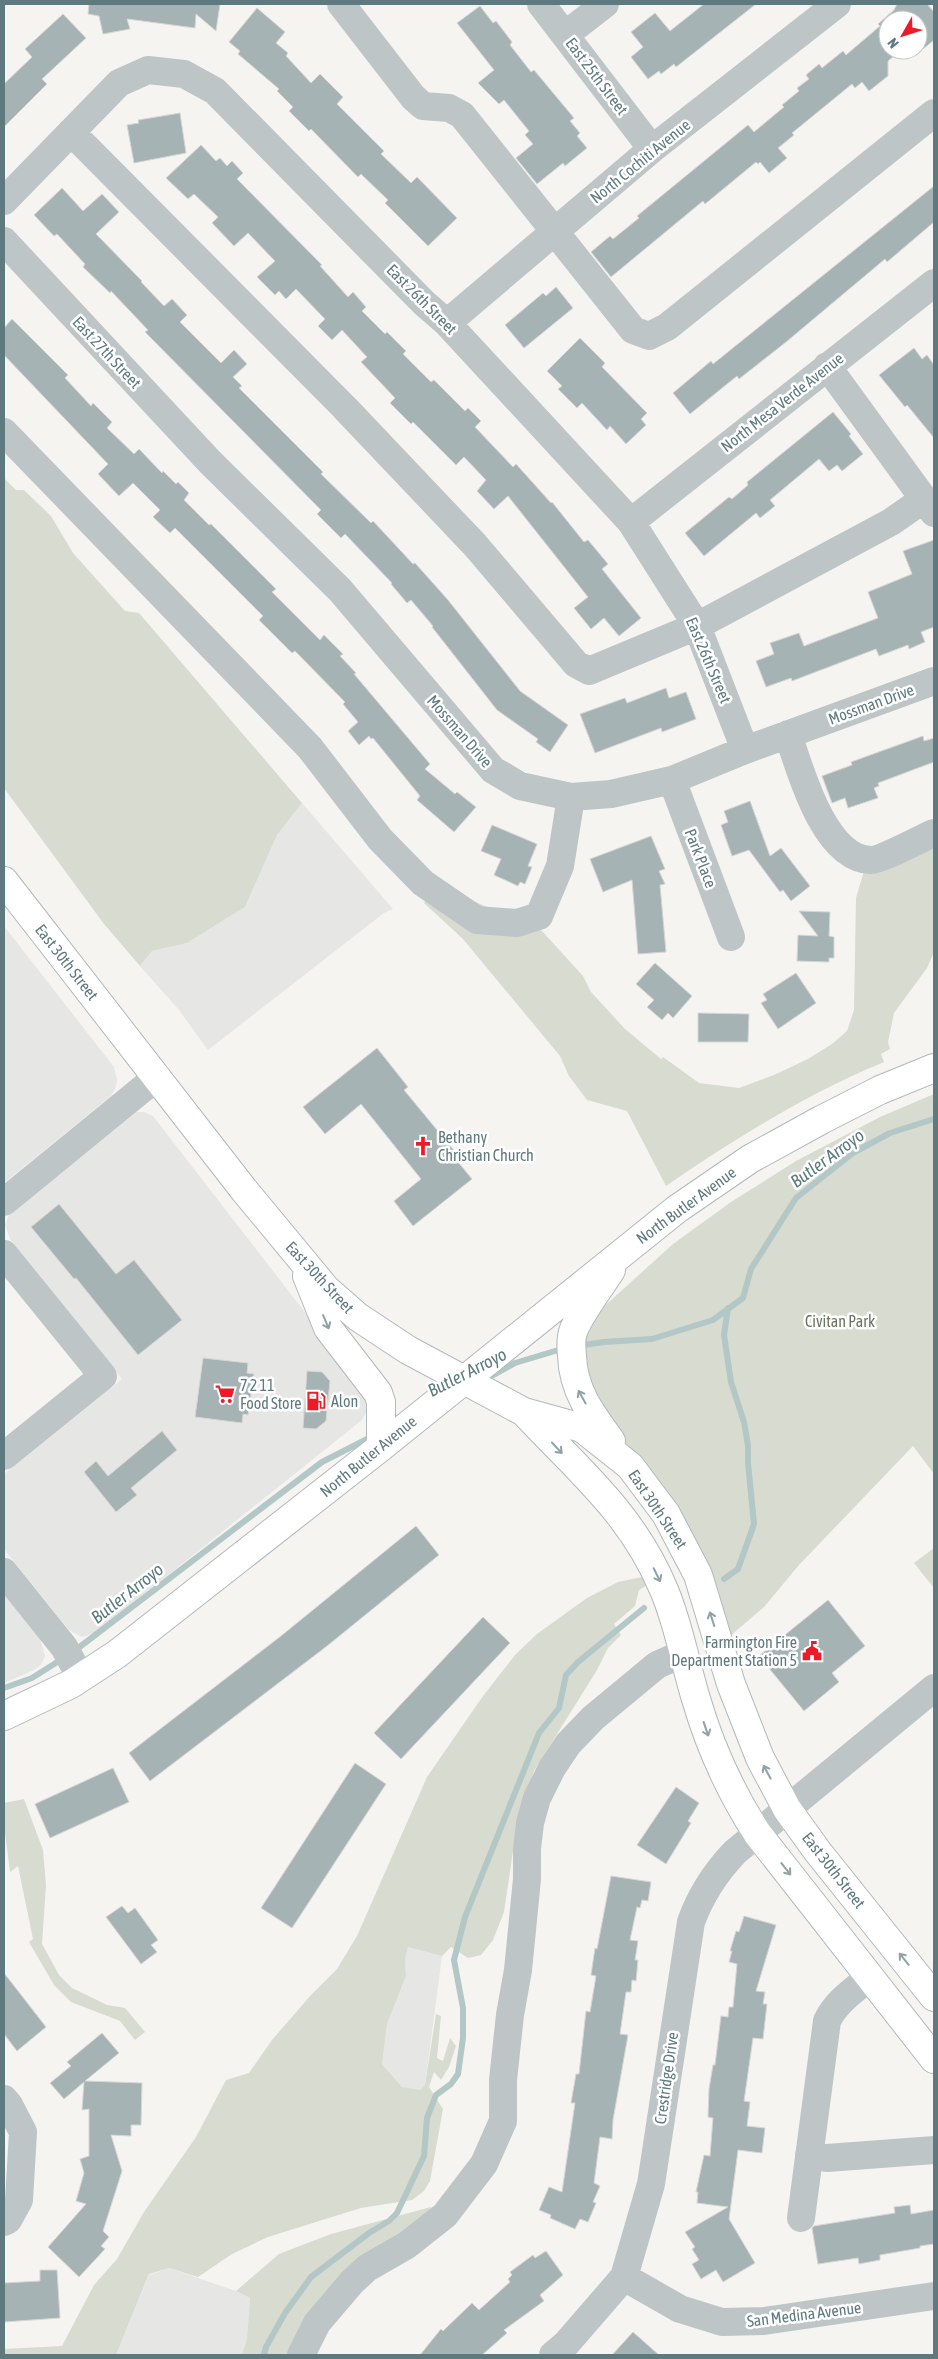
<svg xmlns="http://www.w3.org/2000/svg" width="938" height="2359" viewBox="0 0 938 2359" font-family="'Asap Condensed',sans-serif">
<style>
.built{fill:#e6e6e5}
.green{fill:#d7dbd0}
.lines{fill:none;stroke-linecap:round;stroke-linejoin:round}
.stream{stroke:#b3c7c6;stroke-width:6}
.building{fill:#a5b3b4;stroke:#d7d6d4}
.major-casing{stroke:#b1b9bb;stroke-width:30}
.minor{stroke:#bec5c7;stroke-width:28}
.major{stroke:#fff;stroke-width:28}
.oneway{stroke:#8fa2a5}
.labels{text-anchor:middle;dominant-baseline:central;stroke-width:5;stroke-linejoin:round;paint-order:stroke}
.street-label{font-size:16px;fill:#5f7a7e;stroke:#fff}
.poi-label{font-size:16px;fill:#5f7a7e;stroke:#fff;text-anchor:start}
.park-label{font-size:16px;fill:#69765e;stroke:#fff}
.water-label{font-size:18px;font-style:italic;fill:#5a7b7a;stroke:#fff}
</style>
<rect width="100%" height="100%" fill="#f6f4f1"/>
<path class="built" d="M302,803L393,909L384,913L208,1050L179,1010L140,966L152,951L187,943L245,907L277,835Z
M4,926L114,1067L117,1080L116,1087L111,1096L4,1183Z
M137,1112H144L153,1116L365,1390L369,1407L362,1420L97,1632L82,1637L69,1630L4,1549V1474L122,1379L10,1239L5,1225L9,1215Z
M4,1593L40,1638L45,1656L41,1665L34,1670L4,1683Z
M408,1947L442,1956L425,2085L420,2091L402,2087L382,2064L387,2024L406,1976L405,1960Z
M169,2268L236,2291L250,2298L247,2338L242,2355H116L149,2275Z"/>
<path class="green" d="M4,478L16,490H24L51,516L73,553L125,611L139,613L302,803L277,835L245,907L187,943L152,951L140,966L104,924L4,788Z
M934,847V952L927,968L894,1013L888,1042L890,1049L881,1054L884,1062C806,1094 735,1139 666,1186L627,1111L587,1100L569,1076L560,1056L463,939L424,903L434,884L542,931L583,976L591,992L625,1029L661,1059L663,1057L699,1083L739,1088L774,1075L808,1059L832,1044L847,1031L854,1010L856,898L864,871C888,869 914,860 934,847Z
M934,1094V1474L913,1446L799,1565L764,1607L730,1636L663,1492L589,1394L583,1338L599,1311L673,1244L731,1202L796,1161L880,1117Z
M934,1548V1588L914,1563Z
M642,1577L646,1586L639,1590L635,1606L614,1624L621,1635L608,1648L597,1670L534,1771L518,1817L504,1912L493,1940L481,1955L468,1958L451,1947L442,1956L408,1947L405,1960L406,1976L387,2024L382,2064L402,2087L420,2090L425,2085L436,2014L441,2016L437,2058L443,2061L450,2038L456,2046L449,2067L441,2080L434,2072L429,2087L443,2109L430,2181L424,2191L412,2200L361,2208L268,2237L232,2254L198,2277L169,2268L149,2274L116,2355H4V2349L62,2346L94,2285L117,2259L144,2212L196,2137L226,2080L249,2073L272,2040L311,1995L337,1969L357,1936L427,1777L483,1696L515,1655L537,1634L587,1598L618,1582Z
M24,1799L43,1850L46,1885L42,1944L59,1975L72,1988L107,2005L125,2008L145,2032L135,2040L120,2021L71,2002L54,1985L29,1942L33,1939L18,1866L10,1872L4,1824V1803Z
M431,2207L426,2218L291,2355H242L247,2338L250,2298L236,2291L279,2254L331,2234Z"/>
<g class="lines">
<path class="stream" d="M577,1346L604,1342L652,1339L713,1320L743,1298L751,1269L796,1198L853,1153L890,1133L934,1119
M484,1380L515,1363L565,1348
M724,1579L738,1569L754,1524L748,1463V1446L744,1422L731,1382L724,1335L728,1308
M73,1652L322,1462L375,1435
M4,1688L32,1678L62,1659
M264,2355L266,2347L285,2313L311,2277L369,2233L389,2221L397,2213L424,2156L427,2118L436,2095L451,2084L458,2074L463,2038V2008L454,1960L465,1917L539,1733L559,1708L566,1675L578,1662L644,1608"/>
</g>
<path class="building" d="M89,4H220L216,31L196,14L195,28L127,19L130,29L103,34L99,16L88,14Z
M704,4H756L676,67L674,64L661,74L659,71L648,79L631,57L643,47L631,32L655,13L670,31Z
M897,4H927L934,12V40L923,49L918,43V20H888V50H901L888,61V76L869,91L862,82L855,88L852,84L792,133L794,135L778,148L787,158L769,173L760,162L758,164L756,162L705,204L703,201L611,277L591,252L610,236L613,239L639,218L637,216L748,125L754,132L784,107L782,105L799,91L797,88L809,79L806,75L819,64L822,68L843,51L846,55L880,26L878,24L894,10Z
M480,6L493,23L496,21L512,42L510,45L531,72L534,70L574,118L570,121L580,133L577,136L587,148L565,166L563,163L537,184L516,158L533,144L525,135L529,131L504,100L499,104L478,83L494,70L457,23Z
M257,8L285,32L276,43L288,53L286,56L311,83L320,74L343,97L337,104L384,151L381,154L411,183L417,177L457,218L428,246L385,203L388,200L361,174L358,177L311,129L309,131L289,111L293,107L277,91L279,89L238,54L240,51L229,42Z
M63,14L86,38L42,79L47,84L4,127V84L32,57L25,49Z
M180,113L186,153L134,163L127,125L139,123L138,120Z
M201,145L216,161L220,158L227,166L232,161L243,173L237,179L322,265L320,266L348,297L353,292L366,307L362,311L385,334L387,332L406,351L403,354L431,382L434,380L465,411L468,408L481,421L475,427L513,467L516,464L551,503L552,502L584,542L588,540L608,564L602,569L641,618L619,636L604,618L591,629L574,608L588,597L508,496L494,509L477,491L486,480L464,457L456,465L413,422L411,424L390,403L395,398L361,362L367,357L342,330L332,340L318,326L325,319L296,289L286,299L279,291L275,295L257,277L275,261L248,233L234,246L212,223L218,217L194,194L188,199L166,178Z
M934,186V222L887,262L885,259L786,342L739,379L737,376L690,414L673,393L711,361L713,364Z
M62,188L83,211L102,194L119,212L96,234L142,281L141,282L164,306L172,299L187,315L180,322L221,363L234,350L247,364L233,377L242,386L239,388L323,472L321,474L371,523L373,521L413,564L415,563L448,600L520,691L568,725L550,752L536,742L538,739L497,710L432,627L433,626L411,600L407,603L391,584L392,583L345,534L341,538L317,514L321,510L145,332L148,330L111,291L110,293L83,267L85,264L57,234L54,236L34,215Z
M556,287L573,308L524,348L505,325L543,293L546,296Z
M12,319L68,375L65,378L91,406L93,403L112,422L107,428L134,454L139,449L162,473L163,471L176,484L178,482L189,493L184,500L209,525L211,524L276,589L272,592L320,640L324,635L343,654L340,656L356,673L354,674L430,764L425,769L455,794L457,792L476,807L454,832L417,800L420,796L373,738L371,739L369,736L359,745L348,731L358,722L343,704L345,702L295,651L292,653L259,620L263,616L175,528L170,533L153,517L160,510L133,483L119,496L98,474L108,464L4,355V328Z
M580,338L605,363L602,367L647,413L641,419L646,425L626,444L610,426L607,430L582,403L577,408L558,389L562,386L547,371Z
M914,348L922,359L927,355L934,365V438L907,405L905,407L879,375Z
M833,412L851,434L849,436L863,454L842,471L837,465L829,471L819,459L770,500L775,506L760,518L756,513L704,556L685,533L729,497L732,499L748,485L747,482Z
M934,540V627L921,632L925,642L909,649L908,645L879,656L876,649L792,681L791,678L766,687L756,661L774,654L770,643L799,633L804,646L878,618L868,592L912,574L903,551Z
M666,688L669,698L686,692L696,719L662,732L661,728L595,753L580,714L625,698L627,703Z
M923,736L924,741L934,738V762L878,783L879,786L874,788L878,798L848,808L845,798L832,803L822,776L852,765L851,762Z
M750,801L770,856L781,848L810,886L791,901L783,890L780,892L749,850L732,856L721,825L728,822L724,811Z
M492,825L537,844L528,866L532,867L525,884L520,882L518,886L494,875L501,859L481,851Z
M651,836L665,869L659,871L665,884L660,885L666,952L638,954L632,880L603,892L590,859Z
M799,911L830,912L829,936L834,937V958H829V962L797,961L798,935L818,936Z
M655,963L692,996L673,1018L668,1013L662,1020L647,1007L654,1000L636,984Z
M796,973L816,1003L778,1029L761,1003L767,1000L763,994Z
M698,1013L749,1014L748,1042H698Z
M377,1048L408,1087L404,1090L461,1159L458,1162L472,1179L413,1226L394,1201L421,1179L361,1104L325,1134L303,1107Z
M59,1204L116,1274L134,1260L182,1320L138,1355L76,1278L74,1279L31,1227Z
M203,1358L248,1363L247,1373L254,1374L248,1415L243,1414L242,1423L195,1417Z
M307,1371L322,1372L330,1381L326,1421L316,1429L303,1428Z
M162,1431L177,1450L131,1488L137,1495L116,1512L84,1472L96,1461L108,1476Z
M416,1526L439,1555L327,1646L150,1781L129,1753L281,1636Z
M828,1600L865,1646L832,1673L839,1682L804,1711L759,1656Z
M483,1617L510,1643L401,1759L374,1733Z
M355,1763L386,1784L292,1928L261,1908Z
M113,1768L129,1802L50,1838L35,1804Z
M676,1787L699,1803L688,1821L691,1823L666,1864L637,1845Z
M611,1876L651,1882L648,1901L642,1900L640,1908L637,1907L630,1940L638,1941L635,1960H638L636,1981L632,1980L631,1992H626L620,2034L628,2035L613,2120L612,2139L600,2137L594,2183L600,2186L593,2202L596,2203L588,2222L580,2219L575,2229L550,2218L551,2215L539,2210L549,2187L562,2192L575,2103H571L576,2074H579L586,2011L590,2012L596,1976L591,1975L595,1948L597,1949Z
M122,1906L128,1913L135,1908L158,1940L151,1945L157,1952L141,1964L106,1917Z
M744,1916L776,1925L756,1991L765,1992L763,2004H767L763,2039L753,2038L744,2101L750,2102L747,2126L765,2128L762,2153L738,2150L729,2219L755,2263L723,2282L716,2270L701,2279L692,2264L699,2260L692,2249L695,2247L685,2232L728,2207L697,2203L698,2192H696L704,2155L710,2156L713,2118L708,2117L709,2089L713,2065H715L721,2016L728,2017L729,2007H733L737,1964L729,1962L732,1951H730L736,1931L739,1932Z
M4,1973L46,2027L17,2051L4,2034Z
M102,2033L119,2053L85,2081L142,2083L141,2125H131V2136L111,2135L122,2171L103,2231L109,2237L101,2246L105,2249L79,2277L48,2247L86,2204L76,2201L84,2173L80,2159L89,2156V2109L82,2110L84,2082L64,2099L50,2083L71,2066L67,2062Z
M910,2205L911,2214L934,2210V2244L920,2246V2248L880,2255V2260L859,2264L858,2258L818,2264L812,2228L814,2226L895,2213L894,2207Z
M546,2251L563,2275L540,2295L544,2301L504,2330L507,2333L482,2355H420L441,2329L443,2331L472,2303L479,2310L510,2282L508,2279L512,2275L510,2272L533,2255L535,2258Z
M40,2270H57L60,2318L4,2322V2283L40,2281Z
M633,2332L659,2355H612Z"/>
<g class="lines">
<defs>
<path id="major" d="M4,881L244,1190L326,1289L358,1317L408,1350L524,1412L582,1428L630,1466L666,1514L698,1575L731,1684L760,1758L787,1809L818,1852L934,1997
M611,1270C599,1289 583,1309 574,1329C571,1336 571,1347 572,1356C573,1390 591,1414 611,1441
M307,1276L328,1328L378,1393L381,1402V1447
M524,1412C579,1471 632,1513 664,1590C679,1625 685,1663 696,1699C710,1747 730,1791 757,1833L934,2059
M4,1716L71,1684L117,1654L381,1447L677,1209L750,1159L821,1120L880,1090L934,1068"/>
</defs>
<use href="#major" class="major-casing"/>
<path class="minor" d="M341,4L413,97L423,106L449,108L462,115L633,330L649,336L667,327L934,113
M541,4L652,149
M565,35L605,4
M71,132L344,407L475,545L576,664L589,671L697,626L891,522L924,499
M4,201L119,83L148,70L184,74L215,91L424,303L447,323L631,522L697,626L745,750
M4,241L210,462L340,590L493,770L520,786L571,797L611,794L672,780L745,750L934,681
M447,323L652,149L837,4
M827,366L934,513
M4,432L310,748L380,839L423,883L477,920L517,923L539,916L560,866L571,797
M631,522L934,283
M788,734C800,770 824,859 871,860C881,860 922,838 934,833
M672,780L731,937
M4,1202L157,1077
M4,1254L103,1376L4,1456
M4,1572L64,1647L81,1678
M4,2099L9,2105L23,2132L19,2200L8,2220L4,2222
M809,2155L827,2158L934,2150
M801,2218L827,2021C836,2002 854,1990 870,1977
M624,2277L680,2309L722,2322L764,2321L934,2296
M301,2355L317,2323L352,2282L367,2268L407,2245L445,2215L484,2164L503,2121V2080L510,2015L518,1970L527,1879V1849L530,1823L537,1798L552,1768L568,1744L593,1718L657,1665L684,1653
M553,2355L566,2344L624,2277L651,2184L691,1922C701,1894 715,1873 735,1852L934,1688"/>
<use href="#major" class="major"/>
</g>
<defs><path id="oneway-shaft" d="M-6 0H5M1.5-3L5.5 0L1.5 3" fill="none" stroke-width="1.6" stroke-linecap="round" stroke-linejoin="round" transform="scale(1.25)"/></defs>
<g class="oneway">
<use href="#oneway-shaft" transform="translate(326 1322) rotate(67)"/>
<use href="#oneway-shaft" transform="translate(582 1397) rotate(-119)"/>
<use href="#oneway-shaft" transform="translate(557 1448) rotate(47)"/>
<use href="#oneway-shaft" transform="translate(657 1575) rotate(64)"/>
<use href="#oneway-shaft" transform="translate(712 1619) rotate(-108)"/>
<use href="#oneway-shaft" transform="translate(706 1729) rotate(71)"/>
<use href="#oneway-shaft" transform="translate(767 1772) rotate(-119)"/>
<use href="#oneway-shaft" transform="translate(786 1869) rotate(52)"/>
<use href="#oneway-shaft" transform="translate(904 1959) rotate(-129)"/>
</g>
<defs>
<symbol id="church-bare" viewBox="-9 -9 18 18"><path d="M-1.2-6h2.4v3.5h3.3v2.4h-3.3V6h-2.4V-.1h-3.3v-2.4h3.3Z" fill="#ed1a27" stroke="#fff" stroke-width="2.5" paint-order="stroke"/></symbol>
<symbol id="supermarket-bare" viewBox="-9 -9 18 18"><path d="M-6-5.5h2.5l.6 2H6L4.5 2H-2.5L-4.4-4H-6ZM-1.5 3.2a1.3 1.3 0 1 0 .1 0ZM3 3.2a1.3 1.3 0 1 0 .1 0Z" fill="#ed1a27" stroke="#fff" stroke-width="2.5" paint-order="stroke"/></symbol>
<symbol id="fuel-bare" viewBox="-9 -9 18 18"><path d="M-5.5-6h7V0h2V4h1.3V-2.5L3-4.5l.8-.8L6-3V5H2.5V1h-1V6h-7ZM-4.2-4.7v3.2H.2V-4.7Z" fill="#ed1a27" stroke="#fff" stroke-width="2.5" paint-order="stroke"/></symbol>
<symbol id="civic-bare" viewBox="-9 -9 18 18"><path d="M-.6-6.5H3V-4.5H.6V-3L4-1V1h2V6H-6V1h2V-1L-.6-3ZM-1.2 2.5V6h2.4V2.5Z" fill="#ed1a27" stroke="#fff" stroke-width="2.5" paint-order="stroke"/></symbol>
</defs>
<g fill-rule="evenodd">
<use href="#church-bare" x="409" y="1132" width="28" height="28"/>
<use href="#supermarket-bare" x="211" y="1380" width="28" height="28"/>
<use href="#fuel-bare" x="302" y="1387" width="28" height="28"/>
<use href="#civic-bare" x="798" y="1637" width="28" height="28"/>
</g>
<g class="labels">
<g class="street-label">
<text transform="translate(597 76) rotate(53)">East 25th Street</text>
<text transform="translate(640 161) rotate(-39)">North Cochiti Avenue</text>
<text transform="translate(422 299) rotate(45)">East 26th Street</text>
<text transform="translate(107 352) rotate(47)">East 27th Street</text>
<text transform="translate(782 402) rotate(-38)">North Mesa Verde Avenue</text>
<text transform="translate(709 660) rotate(67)">East 26th Street</text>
<text transform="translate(871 704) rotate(-20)">Mossman Drive</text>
<text transform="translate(460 731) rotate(49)">Mossman Drive</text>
<text transform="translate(701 858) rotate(69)">Park Place</text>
<text transform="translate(67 962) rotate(52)">East 30th Street</text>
<text transform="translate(686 1205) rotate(-36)">North Butler Avenue</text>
<text transform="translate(320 1277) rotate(47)">East 30th Street</text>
<text transform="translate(368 1456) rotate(-39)">North Butler Avenue</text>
<text transform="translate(658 1509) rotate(56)">East 30th Street</text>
<text transform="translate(834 1870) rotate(52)">East 30th Street</text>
<text transform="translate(666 2078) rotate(-82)">Crestridge Drive</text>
<text transform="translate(804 2314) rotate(-7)">San Medina Avenue</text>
</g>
<g class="poi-label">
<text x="438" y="1137">Bethany<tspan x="438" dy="18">Christian Church</tspan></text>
<text x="240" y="1385">7 2 11<tspan x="240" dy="18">Food Store</tspan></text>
<text x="331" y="1401">Alon</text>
<text x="797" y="1642" text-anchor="end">Farmington Fire<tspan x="797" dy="18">Department Station 5</tspan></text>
</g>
<g class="park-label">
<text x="840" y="1321">Civitan Park</text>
</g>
<g class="water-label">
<text transform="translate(827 1158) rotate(-36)">Butler Arroyo</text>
<text transform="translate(467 1372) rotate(-27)">Butler Arroyo</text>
<text transform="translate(127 1593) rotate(-38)">Butler Arroyo</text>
</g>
</g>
<rect width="938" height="2359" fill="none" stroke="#5f7a7e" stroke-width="10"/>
<g transform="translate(903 35) rotate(231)"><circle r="24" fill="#ffffff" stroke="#bfcacb"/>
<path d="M0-4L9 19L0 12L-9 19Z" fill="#ed1a27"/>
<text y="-8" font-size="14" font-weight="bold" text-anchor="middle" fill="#5f7a7e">N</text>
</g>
</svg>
